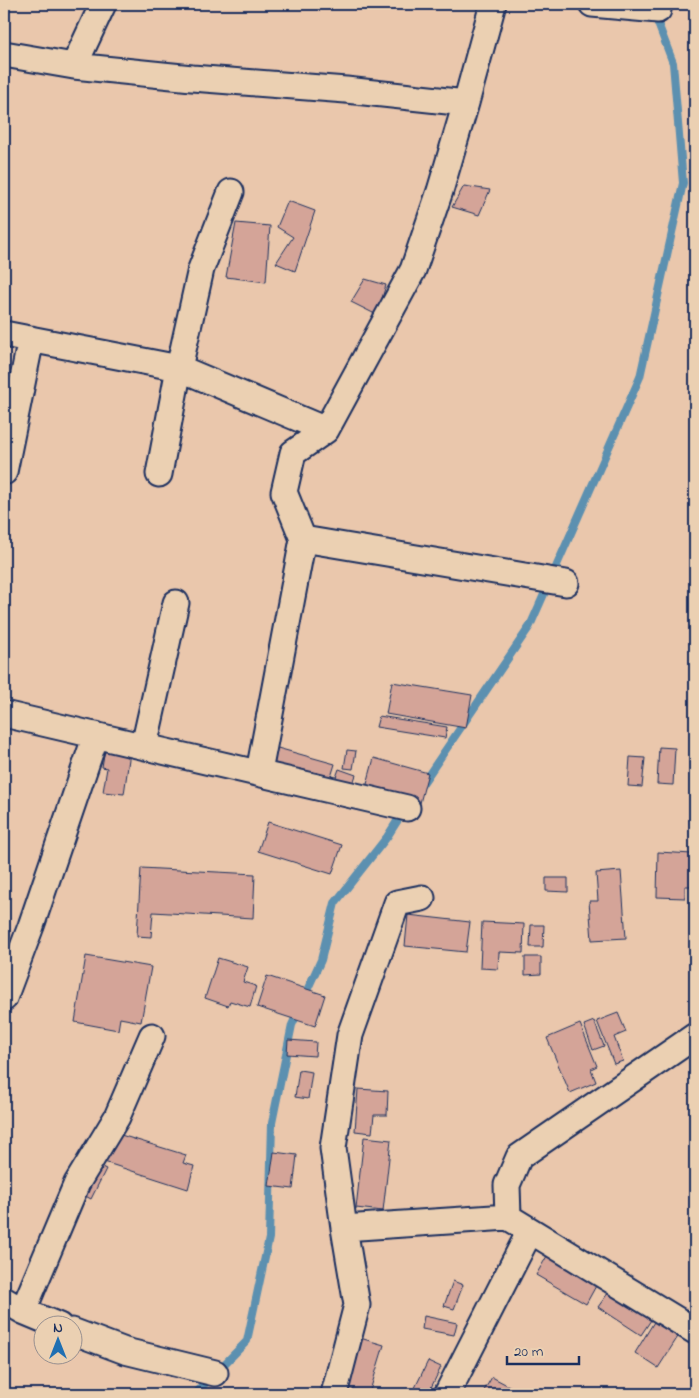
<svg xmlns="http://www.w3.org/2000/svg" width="699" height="1398" viewBox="0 0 699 1398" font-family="'Indie Flower',sans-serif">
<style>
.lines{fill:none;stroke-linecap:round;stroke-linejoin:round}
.stream{stroke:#5b90b0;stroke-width:8}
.building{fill:#d4a498;stroke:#1b2f5e}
.minor-casing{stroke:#1b2f5e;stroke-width:29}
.minor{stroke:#ebd0b2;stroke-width:25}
</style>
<rect width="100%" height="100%" fill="#eac7ac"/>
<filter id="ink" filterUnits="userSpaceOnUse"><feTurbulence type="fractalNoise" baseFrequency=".02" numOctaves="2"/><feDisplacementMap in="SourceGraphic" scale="10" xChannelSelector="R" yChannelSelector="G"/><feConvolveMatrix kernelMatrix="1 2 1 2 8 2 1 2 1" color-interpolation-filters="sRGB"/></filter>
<g filter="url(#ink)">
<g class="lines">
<path class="stream" d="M421,786L530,626L640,377L683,183L673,63L654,13
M304,997L321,960L335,903L387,837L403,812
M195,1394L247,1341L269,1238L272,1123L292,1025L299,1010"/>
</g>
<path class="building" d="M464,186L490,190L479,215L452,207Z
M288,201L315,211L295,271L276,263L293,237L277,227Z
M236,223L270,226L266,282L226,277Z
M365,279L386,285L377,315L351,302Z
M392,682L472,695L466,728L386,714Z
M379,716L447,727L445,738L376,727Z
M274,747L335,764L330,780L269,763Z
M659,747L675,748L673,785L657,784Z
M105,748L130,752L124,794L103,792L107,768L102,767Z
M347,750L356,751L353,769L344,768Z
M630,757L645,758L642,787L628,786Z
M374,758L428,773L420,803L366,788Z
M339,769L356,775L352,786L335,780Z
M268,822L342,845L332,874L258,851Z
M658,852L692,854L691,886H685V898L657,897Z
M141,868L255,874L253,918L153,912L151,937L137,936Z
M621,871L626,938L592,940L589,901H598L596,873Z
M546,878H568V892L546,891Z
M408,915L470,922L466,952L405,946Z
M482,922L524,924L523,953L499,952L498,969L480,968Z
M531,925H544L543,947H530Z
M86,956L151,967L141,1022L120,1018L118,1030L75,1022Z
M525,957H541V974L525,975Z
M218,958L248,967L243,982L256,986L250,1007L230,1001L228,1006L205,998Z
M267,976L325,995L315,1026L257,1007Z
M618,1013L626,1032L614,1037L623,1061L614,1064L597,1021Z
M594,1021L604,1046L593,1050L584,1025Z
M580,1024L597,1066L591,1069L596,1082L570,1093L547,1038Z
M288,1040L316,1042L315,1056L287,1054Z
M299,1070L312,1072L308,1099L295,1097Z
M358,1089L388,1091L387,1115H374L372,1133L355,1131Z
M111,1132L186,1155L183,1163L194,1166L188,1189L101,1161Z
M364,1137L391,1140L383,1211L356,1208Z
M274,1152L297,1155L293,1189L269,1186Z
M93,1163L106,1169L91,1199L78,1192Z
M547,1256L597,1284L586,1304L536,1275Z
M453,1281L463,1285L454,1309L444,1306Z
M611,1289L653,1317L641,1335L598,1307Z
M424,1316L457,1323L454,1335L422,1329Z
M657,1317L681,1332L658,1368L635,1353Z
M360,1338L384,1345L369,1394L345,1387Z
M428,1361L441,1367L428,1394H419L413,1392Z
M492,1377L524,1394H482Z"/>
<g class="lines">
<defs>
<path id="minor" d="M592,4L658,10L657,4
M4,54L74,66L192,78L346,90L466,103
M74,66L103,4
M4,334L179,368L326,430
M4,472L31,339
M159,474L179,368L201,269L231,192
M303,539L566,583
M4,714L407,808
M144,746L176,603
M259,772L303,539L284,492L293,453L326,430L413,270L440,191L466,103L493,4
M4,998L31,926L96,735
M508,1217L507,1185L519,1157L695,1036
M344,1228L508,1217L695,1331
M4,1300L23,1311L59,1326
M23,1311L77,1183L117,1117L152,1036
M72,1331L125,1351L215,1373
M334,1394L357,1305L344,1228L333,1148L350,1035L397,903L422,898
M447,1394L530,1231"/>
</defs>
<use href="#minor" class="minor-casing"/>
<use href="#minor" class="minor"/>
</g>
</g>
<rect width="699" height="1398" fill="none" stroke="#ebd0b2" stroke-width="20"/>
<rect x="10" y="10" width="679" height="1378" fill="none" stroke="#1b2f5e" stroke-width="2" filter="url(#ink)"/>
<g transform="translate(58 1340)"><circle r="24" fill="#ebd0b2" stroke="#989090"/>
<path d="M0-4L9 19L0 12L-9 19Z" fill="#1f6fb2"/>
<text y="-8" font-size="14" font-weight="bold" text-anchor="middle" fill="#1b2f5e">N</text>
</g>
<path d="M507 1356v8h72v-8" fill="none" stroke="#1b2f5e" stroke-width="2.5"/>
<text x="514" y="1356" font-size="15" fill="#1b2f5e" stroke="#ebd0b2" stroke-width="4" paint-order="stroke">20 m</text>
</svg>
